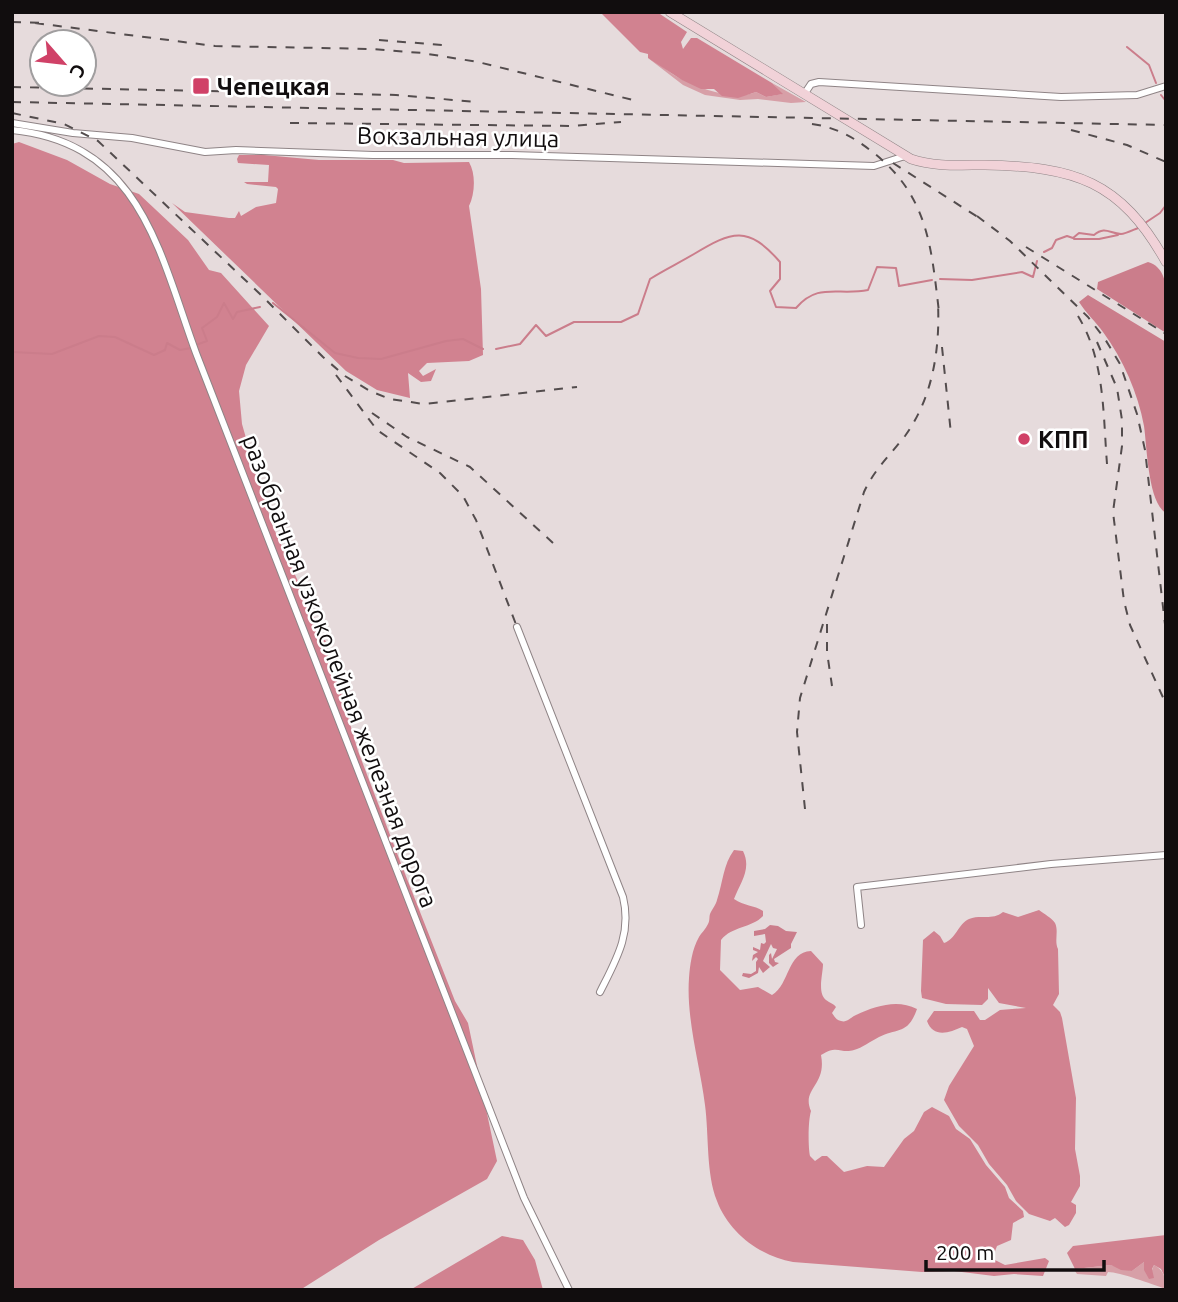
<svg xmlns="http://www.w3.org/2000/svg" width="1178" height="1302" viewBox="0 0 1178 1302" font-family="Ubuntu,sans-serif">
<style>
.green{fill:#d79fa7}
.forest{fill:#d18290}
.water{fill:#cb7d8b}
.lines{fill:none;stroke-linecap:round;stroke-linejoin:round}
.stream{stroke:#cb7d8b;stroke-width:2}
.street-casing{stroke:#8f8486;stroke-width:8}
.secondary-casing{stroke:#8f8486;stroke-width:10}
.street{stroke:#fff;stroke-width:6}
.secondary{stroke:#f1d2d8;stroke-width:9}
.rail{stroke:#534c4d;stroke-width:2;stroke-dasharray:9 9;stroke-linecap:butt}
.poi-dot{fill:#d04167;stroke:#fff;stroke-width:2.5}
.labels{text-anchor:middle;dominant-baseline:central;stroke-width:5;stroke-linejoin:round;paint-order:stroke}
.poi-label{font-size:24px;font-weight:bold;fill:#110d0e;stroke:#fff;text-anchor:start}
.street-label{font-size:24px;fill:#110d0e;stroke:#fff}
</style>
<rect width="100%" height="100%" fill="#e6dbdc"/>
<path class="green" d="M648,58C660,63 669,73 681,79C702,89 733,101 756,92L766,97L782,94L772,83L806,102L791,103L758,99L740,100L705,95L683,85Z
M1144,1262L1152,1270L1154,1265C1164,1270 1166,1279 1166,1289C1151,1284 1120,1272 1108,1272L1106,1276L1077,1274L1075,1271V1269L1111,1265L1132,1271Z"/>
<path class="forest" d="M600,12H657L687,32L681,42L683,49L691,38H697L772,83L783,94L766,97L756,92L738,98L722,96L714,89H701L682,80L648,58V54L640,52Z
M19,142L67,160L110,184L139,194L188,240L209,270L221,273L269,326L246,365L239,391L242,424L248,445L273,527L326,642L358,751L400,861L455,1001L468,1023L497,1161L487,1179L379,1240L300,1290H12V144Z
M239,155H264L319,160H393L404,163L469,162C476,174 475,194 469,206L481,289L483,355L469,361L427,363L419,371L423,376L436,369L431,381L421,382L408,373L410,398L377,390L346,371L172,203L185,212L229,218H235L239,211L241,216L256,207L276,203L278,189L276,187L247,184L244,182H268L269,165L238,163L237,159Z
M734,850L743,851C752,869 740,883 734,899C744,906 754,905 763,911V916C752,928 732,926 721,940L720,970L740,990L758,987L772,995C790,984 787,952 811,951L823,964C823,974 817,993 826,1000C830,1003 834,1004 836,1007L832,1013C835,1017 836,1020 841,1021C847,1023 851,1017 856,1015C876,1006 897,999 917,1009C908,1035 897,1028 879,1037C871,1041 862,1048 854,1050C840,1054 838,1044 821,1055C827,1086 801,1088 811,1111C808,1121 808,1146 810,1156L815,1161L822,1156H827L844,1172L867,1166L884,1167L904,1139L914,1131L924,1112L932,1107L949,1116L956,1129L970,1139L986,1165L1005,1187L1009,1198L1023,1211L1024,1217L1013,1223L1011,1240L997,1246L994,1254L995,1260L1005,1265L1045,1258L1049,1261L1043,1276L1014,1274L994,1276L954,1271L922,1272L793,1262C760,1256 729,1233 717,1201C706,1174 709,1135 705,1105C700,1065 686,1019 689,978C690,965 692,949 699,937C701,933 706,929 708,924C710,921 709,917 710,914C712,909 716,905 717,900C723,882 723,865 734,850Z
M1039,910C1044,914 1052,918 1055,923C1059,931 1054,941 1058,949L1059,994L1053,1005L1060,1012L1062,1018L1076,1098L1075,1149L1080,1176V1186L1071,1202L1076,1205V1213L1069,1225L1065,1227L1055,1218L1050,1221L1029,1214L1016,1201L1007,1185L989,1164L978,1145L959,1126L944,1100L949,1086L974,1046L967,1029L962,1027C949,1033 933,1038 927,1021L934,1011H974L980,1020H985L1000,1010L1026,1008L999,1003L988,988V999L982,1005L946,1004L922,998L921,991L923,940L934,931L940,936L944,943C956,939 958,924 969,919C981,914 992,921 1003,912L1018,917Z
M1166,1235V1279L1161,1269L1154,1265L1152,1269L1154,1278L1149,1279L1144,1270V1262L1132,1271L1121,1270L1111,1265L1075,1269L1067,1253L1073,1246Z
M502,1236L523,1240L535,1260L543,1290H410Z"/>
<path class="water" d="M1148,262C1174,269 1166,313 1166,333L1097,289L1098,282Z
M1088,295L1166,342V513C1148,503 1147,447 1144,426C1138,393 1123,359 1103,332C1096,322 1086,313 1079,302Z
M770,925L778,926L786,931L797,932L791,944V948L774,959L775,962L779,963L773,967L769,963V955L771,953L772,959L777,949L773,948L771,944L763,961L770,967L763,973L759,967L758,973L749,978L742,976L743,973L751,974L756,971V962L758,959L756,957L752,961L753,955L758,952L753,950V947L760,950L761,943L764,944L766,942L765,934L754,936V931L765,929Z"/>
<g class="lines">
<path class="stream" d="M1127,47L1149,65L1156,83
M1161,95L1165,100
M1145,223L1160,213L1166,205
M1074,239H1099L1118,235
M1044,252L1052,248L1056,240L1067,236L1073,238L1079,233L1094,235C1105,226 1109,233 1121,234C1125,234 1133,230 1138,228
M940,279L972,280L1022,272L1033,277L1037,261
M273,303L335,353L358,358L381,359L446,341L463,339L483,349
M196,345L207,341L202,328L217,317L224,303L233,319L237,312L260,307
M496,349L520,344L536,325L546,336L574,322H621L638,314L650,279C664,270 679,263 694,254C732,231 748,225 780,262V279L770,291L776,307L796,308C818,282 838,296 868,290L877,267L896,268L899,286L932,280
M12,352L52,354L99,336L115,337L154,355L165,350L167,343L180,350L191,348"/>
<defs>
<path id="street" d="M805,93L811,84L819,82L1061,97L1137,95L1166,86
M12,123L73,133L132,138L205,152L236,150L373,155H512L874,166L905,156
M12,130C141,143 159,252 196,353L524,1198L569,1290
M517,627L623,897C632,934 616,960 600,992
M861,925L857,887L1051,864L1166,855"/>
<path id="secondary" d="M670,12L911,159C935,167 960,165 985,165C1075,167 1120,180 1166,262"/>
</defs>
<use href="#street" class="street-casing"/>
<use href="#secondary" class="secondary-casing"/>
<use href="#street" class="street"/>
<use href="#secondary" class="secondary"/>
<path class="rail" d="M12,22L45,23
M35,23L215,46L373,49L422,53L478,62L633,100
M379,40L442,45
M12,87L396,95L477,102
M12,102L1166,125
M12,113L64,124L98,141L260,294L323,357L345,376L370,391L390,399L424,404L577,387
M290,123L572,126L621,122
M812,124C834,127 852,136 870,150C928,194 931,245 939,312
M1071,130L1127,145L1166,162
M893,163L984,221
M977,216L1010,241L1088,317L1105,339L1120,364L1137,414L1145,450L1166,633
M1026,247L1166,334
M1078,316C1105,360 1103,414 1107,464
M1097,342L1117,388L1122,420V446L1113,512L1124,601L1130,625L1166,704
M942,347L951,434
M336,375L377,430L440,473L463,496L476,520L517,627
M372,413L407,437L470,467L553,543
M827,624V652L832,686
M805,809L797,732L800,698L864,492C874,470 890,455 905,436C933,397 940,349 938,303"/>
</g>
<g class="poi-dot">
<rect x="192" y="77" width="18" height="18" rx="3.5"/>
<circle cx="1024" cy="439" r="7"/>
</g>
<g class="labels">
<g class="poi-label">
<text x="217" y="86">Чепецкая</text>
<text x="1038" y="439">КПП</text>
</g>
<g class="street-label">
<text transform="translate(458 137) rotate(1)">Вокзальная улица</text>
<text transform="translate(340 671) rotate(69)">разобранная узкоколейная железная дорога</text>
</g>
</g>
<rect width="1178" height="1302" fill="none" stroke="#110d0e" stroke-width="28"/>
<g transform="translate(63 63) rotate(118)"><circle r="33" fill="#ffffff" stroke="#a09e9f" stroke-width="2"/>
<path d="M0-5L12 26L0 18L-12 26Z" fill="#d04167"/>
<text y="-10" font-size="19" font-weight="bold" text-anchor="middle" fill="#110d0e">С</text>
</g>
<path d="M926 1260v10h178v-10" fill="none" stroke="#110d0e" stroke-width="3.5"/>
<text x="936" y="1260" font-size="21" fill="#110d0e" stroke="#ffffff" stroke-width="5" paint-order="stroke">200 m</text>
</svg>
